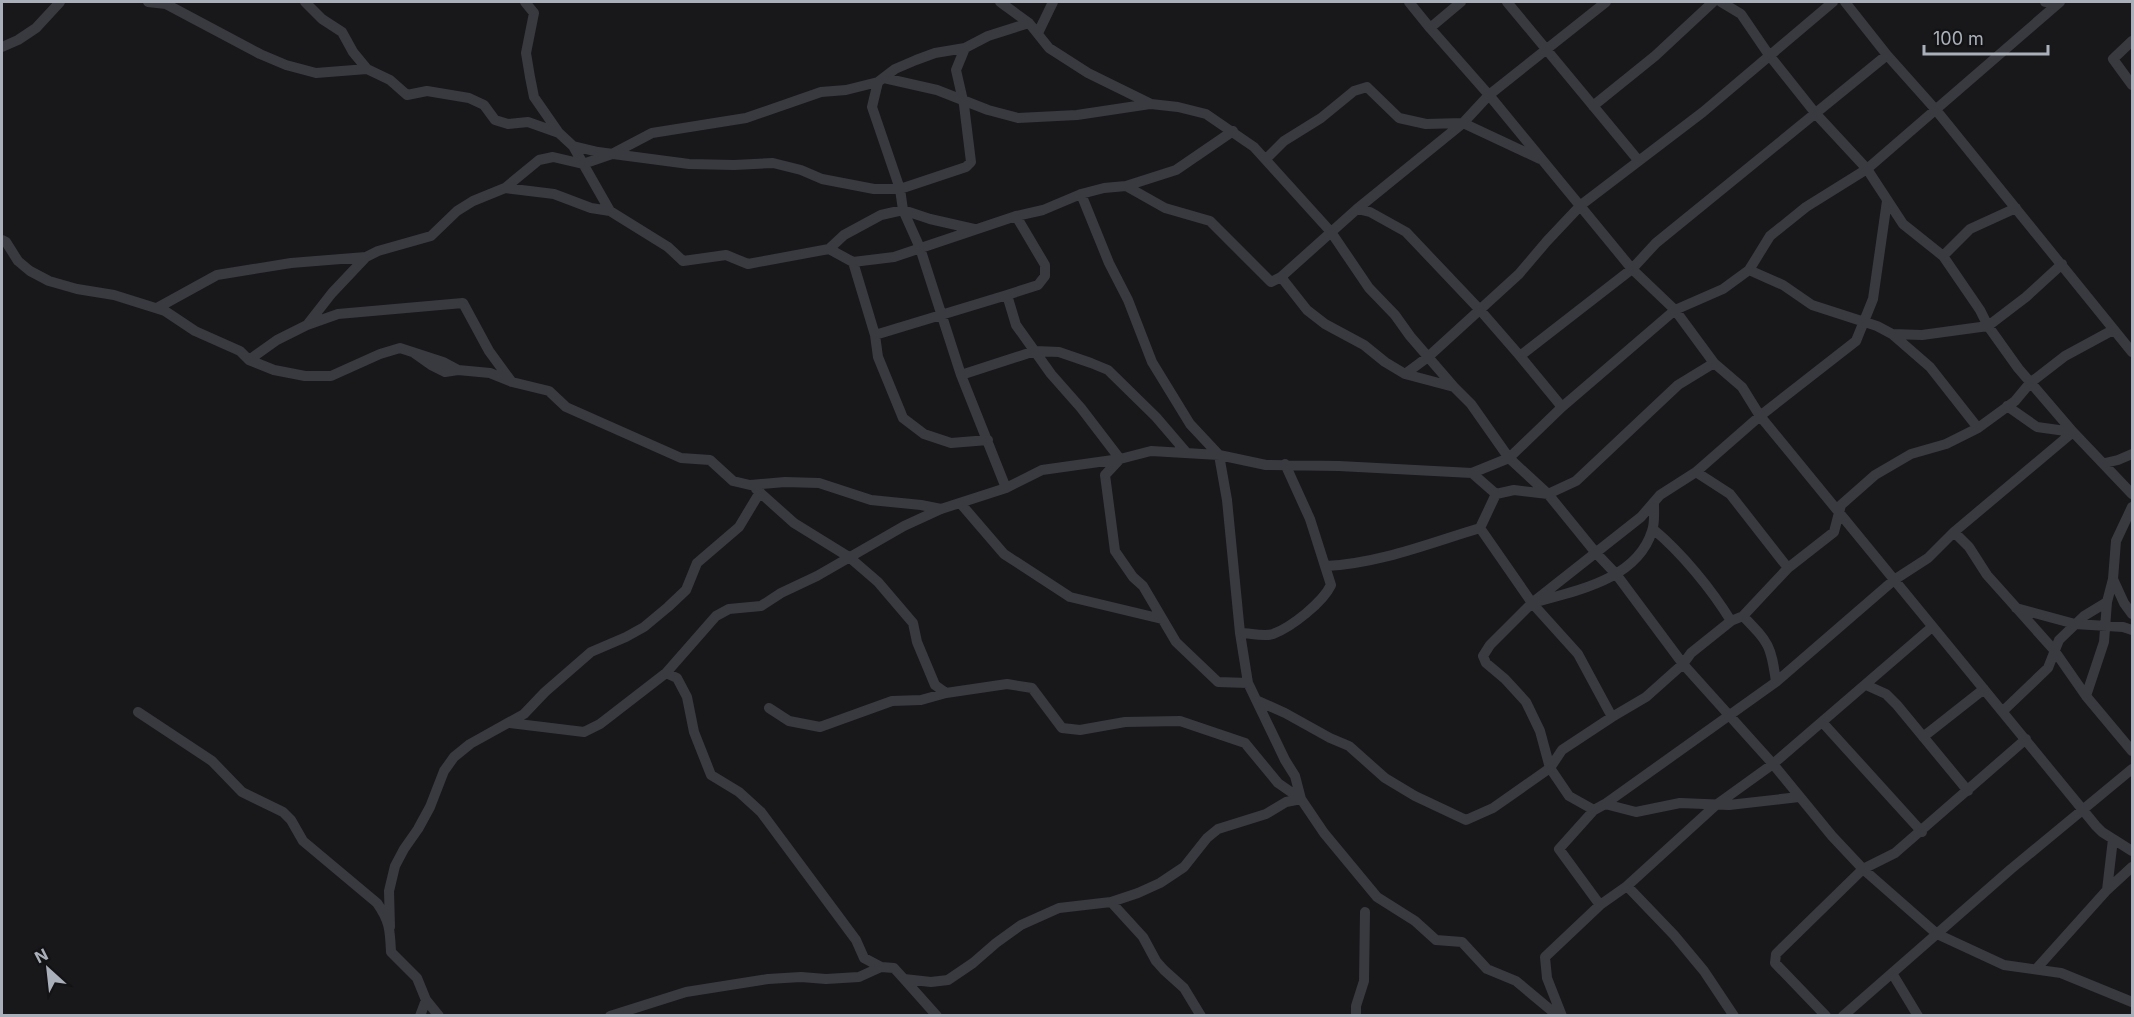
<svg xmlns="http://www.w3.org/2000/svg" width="2134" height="1017" viewBox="0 0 2134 1017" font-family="Inter,sans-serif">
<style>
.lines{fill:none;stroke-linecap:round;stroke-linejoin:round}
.minor{stroke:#393a3f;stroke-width:10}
</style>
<rect width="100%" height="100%" fill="#18181a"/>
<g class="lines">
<path class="minor" d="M148,2L166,4L260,54L286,65L316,73L367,69
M305,2L322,19L342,32L353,52L367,69L390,80L407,95L427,91L469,98L484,105L495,120L508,124L528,122L559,133L573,146L610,211
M525,2L534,13L526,53L530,77L534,97L559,133
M1000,2L1029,23L1049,48L1088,73L1151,104L1178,107L1206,114L1254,147L1331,232L1369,288L1395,315L1410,336L1454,387
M1409,2L1430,28
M1461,2L1430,28L1489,95L1632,269L1656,243L1887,55L1936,110L2132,352
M1507,2L1638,160
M1721,2L1741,14L1769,55L1816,114L1867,169L1903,224L1943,256L1980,310L1988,326L2018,368L2073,432L2132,494
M1845,2L1887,55
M2045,2H2049
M1038,33L1053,2
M2132,41L2113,59L2132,85
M2,47L18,40L36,28L60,2
M884,78L937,90L988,110L1018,118L1077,115L1150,104
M1593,106L1655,56L1713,2
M573,146L598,152L689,164L734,165L773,163L801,170L822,179L874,189H900L966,167L971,162L964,105L956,70L965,48
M1266,159L1284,141L1321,118L1354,91L1367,87L1399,118L1426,124L1463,123L1540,159
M1126,186L1165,208L1210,221L1271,282L1281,277L1357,209L1463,123L1489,95L1606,2
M505,188L554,194L591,208L610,211L668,247L683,261L726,255L748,264L829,249L853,262L894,257L1016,216L1043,210L1081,194L1104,188L1126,186L1176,170L1233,131
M1081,194L1109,263L1128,300L1152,362L1190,424L1219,455L1227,500L1240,633L1248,683
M1887,201L1873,299L1856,341L1760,416L1696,472L1660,495L1641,517L1532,603L1490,645L1483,656L1486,663L1505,679L1526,702L1540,731L1550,768L1569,796L1594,810L1605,804L1776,682L1894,580L1928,558L1954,532L2073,432
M1357,209L1370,212L1406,232L1480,310L1520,356L1632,269L1675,310L1714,363L1742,387L1760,416L2096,826L2102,832L2132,851
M2,240L6,242L18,261L30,271L49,281L77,289L114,295L165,311L195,331L240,351L249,360L274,370L305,376H331L380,354L400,348L443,362L458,370
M829,249L844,235L881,215L903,210L930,219L974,229
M1943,256L1970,229L2016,208
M853,262L875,335L1007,295L1016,325L1051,374L1081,408L1120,459L1105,475L1115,551L1133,577L1143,586L1176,642L1218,682L1248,683L1285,760L1295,776L1301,799L1324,833L1377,897L1415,921L1436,940L1462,942L1487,969L1516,981L1558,1016
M1749,270L1783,285L1812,305L1877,326L1892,334L1930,367L1978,428
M1281,277L1307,310L1325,324L1364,345L1385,362L1405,374L1454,387L1471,404L1509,458L1548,494L1596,553L1616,574L1683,664L1773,764L1832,836L1863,869L1937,934L2004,965L2061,973L2132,1002
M1007,295L1038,285L1045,276V265L1016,216
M157,308L217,275L291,263L366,257L378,251L431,236L457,211L473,201L505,188L539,160L553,157L583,164L612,154L652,133L746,118L821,92L846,90L878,82
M307,325L332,293L366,257
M1892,334L1922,335L1988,326L2026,297L2062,264
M875,335L878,357L903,418L924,434L951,443L988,440
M414,353L431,365L445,372L458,370L490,373L512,382L549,391L566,407L681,458L710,460L733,481L750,485L785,482L819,483L871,500L921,505L941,509
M1520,356L1562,407
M249,360L277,340L307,325L338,314L463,303L489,351L511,381
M1405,374L1428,357L1519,274L1547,241L1581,205L1703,112L1833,2
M961,375L1035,351L1059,352L1091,363L1108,370L1156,417L1186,452
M2007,406L2037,427L2073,432
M2105,463L2118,460L2132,454
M1696,472L1730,494L1788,568
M1472,473L1496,494L1514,490L1548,494L1576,481L1678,385L1714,363
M1006,488L961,375L920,248L903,210L900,189L872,107L878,82L895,69L916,60L935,53L965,48L988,36L1029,23
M756,489L794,523L849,557L878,582L913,623L917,642L935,685L946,693
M961,504L1004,554L1070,597L1162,619
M1480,528L1532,603C1575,591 1637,580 1652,531C1655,523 1654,512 1654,503
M1653,529C1682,553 1712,590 1731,621
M1954,532L1969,547L1987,575L2054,650L2086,696L2132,751
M1326,566C1378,564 1430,543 1480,528L1496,494
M2113,579L2124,603L2132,614
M1532,603L1578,654L1612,717
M2016,608L2075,624L2123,627L2132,630
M1743,616C1769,643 1771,645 1776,682
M1240,633C1250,633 1264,637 1273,634C1292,627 1323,602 1331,585L1310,519L1285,464
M666,673L677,678L687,697L694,732L711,775L739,792L761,812L856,940L864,958L881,967
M1866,685L1886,694L1897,705L1968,791
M2086,696L2104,642L2107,602L2113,579L2116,541L2132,507
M1256,700L1285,713L1330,738L1349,746L1385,778L1415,796L1466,820L1493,808L1550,768L1562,750L1612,717L1646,697L1683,664L1691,653L1731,621L1743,616L1788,568L1834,532L1841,505L1875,475L1911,454L1946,444L1978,428L2015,401L2030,383L2065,356L2113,330
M769,708L789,721L820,727L892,701L921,700L946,693L1007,684L1032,688L1062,728L1080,730L1125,722L1180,721L1245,743L1278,783L1301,799
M2003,711L2048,668L2059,640L2084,616L2107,602
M138,712L212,761L242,792L283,812L291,820L303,841L377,903C390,921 390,931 391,952L417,978L426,1000L420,1016
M510,723L584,732L600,724L666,673L716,616L729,609L761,606L781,593L817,576L904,526L941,509L1006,488L1042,470L1120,459L1151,451L1219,455L1266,465L1339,466L1472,473L1509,458L1562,407L1675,310L1723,289L1749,270L1770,236L1806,207L1867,169L2060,2
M1823,723L1922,832
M1923,737L1984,689
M1605,804L1636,812L1680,803L1729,805L1799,797
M1594,810L1559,849L1600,905
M1627,886L1716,805L1773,764L1932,627
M2107,890L2113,839
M1111,902L1143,937L1156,961L1164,970L1184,988L1201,1016
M390,927L389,891L395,866L404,849L418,829L430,807L444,771L454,757L470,744L524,714L545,692L591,652L626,637L644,627L668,607L686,590L697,563L739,527L760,492
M2037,968L2107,890L2132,867
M1892,973L1918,1016
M904,979L937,1016
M426,1000L439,1016
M610,1016L686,992L768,979L801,977L826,979L859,977L881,967L894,968L904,979L931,982L948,980L973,963L996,943L1021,925L1059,908L1111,902L1138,893L1160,883L1184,867L1207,838L1218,829L1266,814L1286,802L1301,799
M1356,1016V1006L1364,981L1365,912
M1562,1016L1547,978L1545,957L1600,905L1627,886L1674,935L1704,971L1734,1016
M1826,1016L1775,963L1776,954L1863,869L1895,853L2026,739
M1843,1016L2011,869L2132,769"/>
</g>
<rect width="2134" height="1017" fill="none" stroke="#aab0ba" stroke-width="6"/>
<g transform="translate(48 969) rotate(333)" stroke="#131315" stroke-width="4.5" paint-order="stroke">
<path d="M0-4.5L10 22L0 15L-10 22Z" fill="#aab0ba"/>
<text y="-9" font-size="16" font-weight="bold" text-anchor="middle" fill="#aab0ba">N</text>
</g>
<path d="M1924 45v9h124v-9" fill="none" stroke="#aab0ba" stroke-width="3"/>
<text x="1933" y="45" font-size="18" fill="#aab0ba" stroke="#131315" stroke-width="4.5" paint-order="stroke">100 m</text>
</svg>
